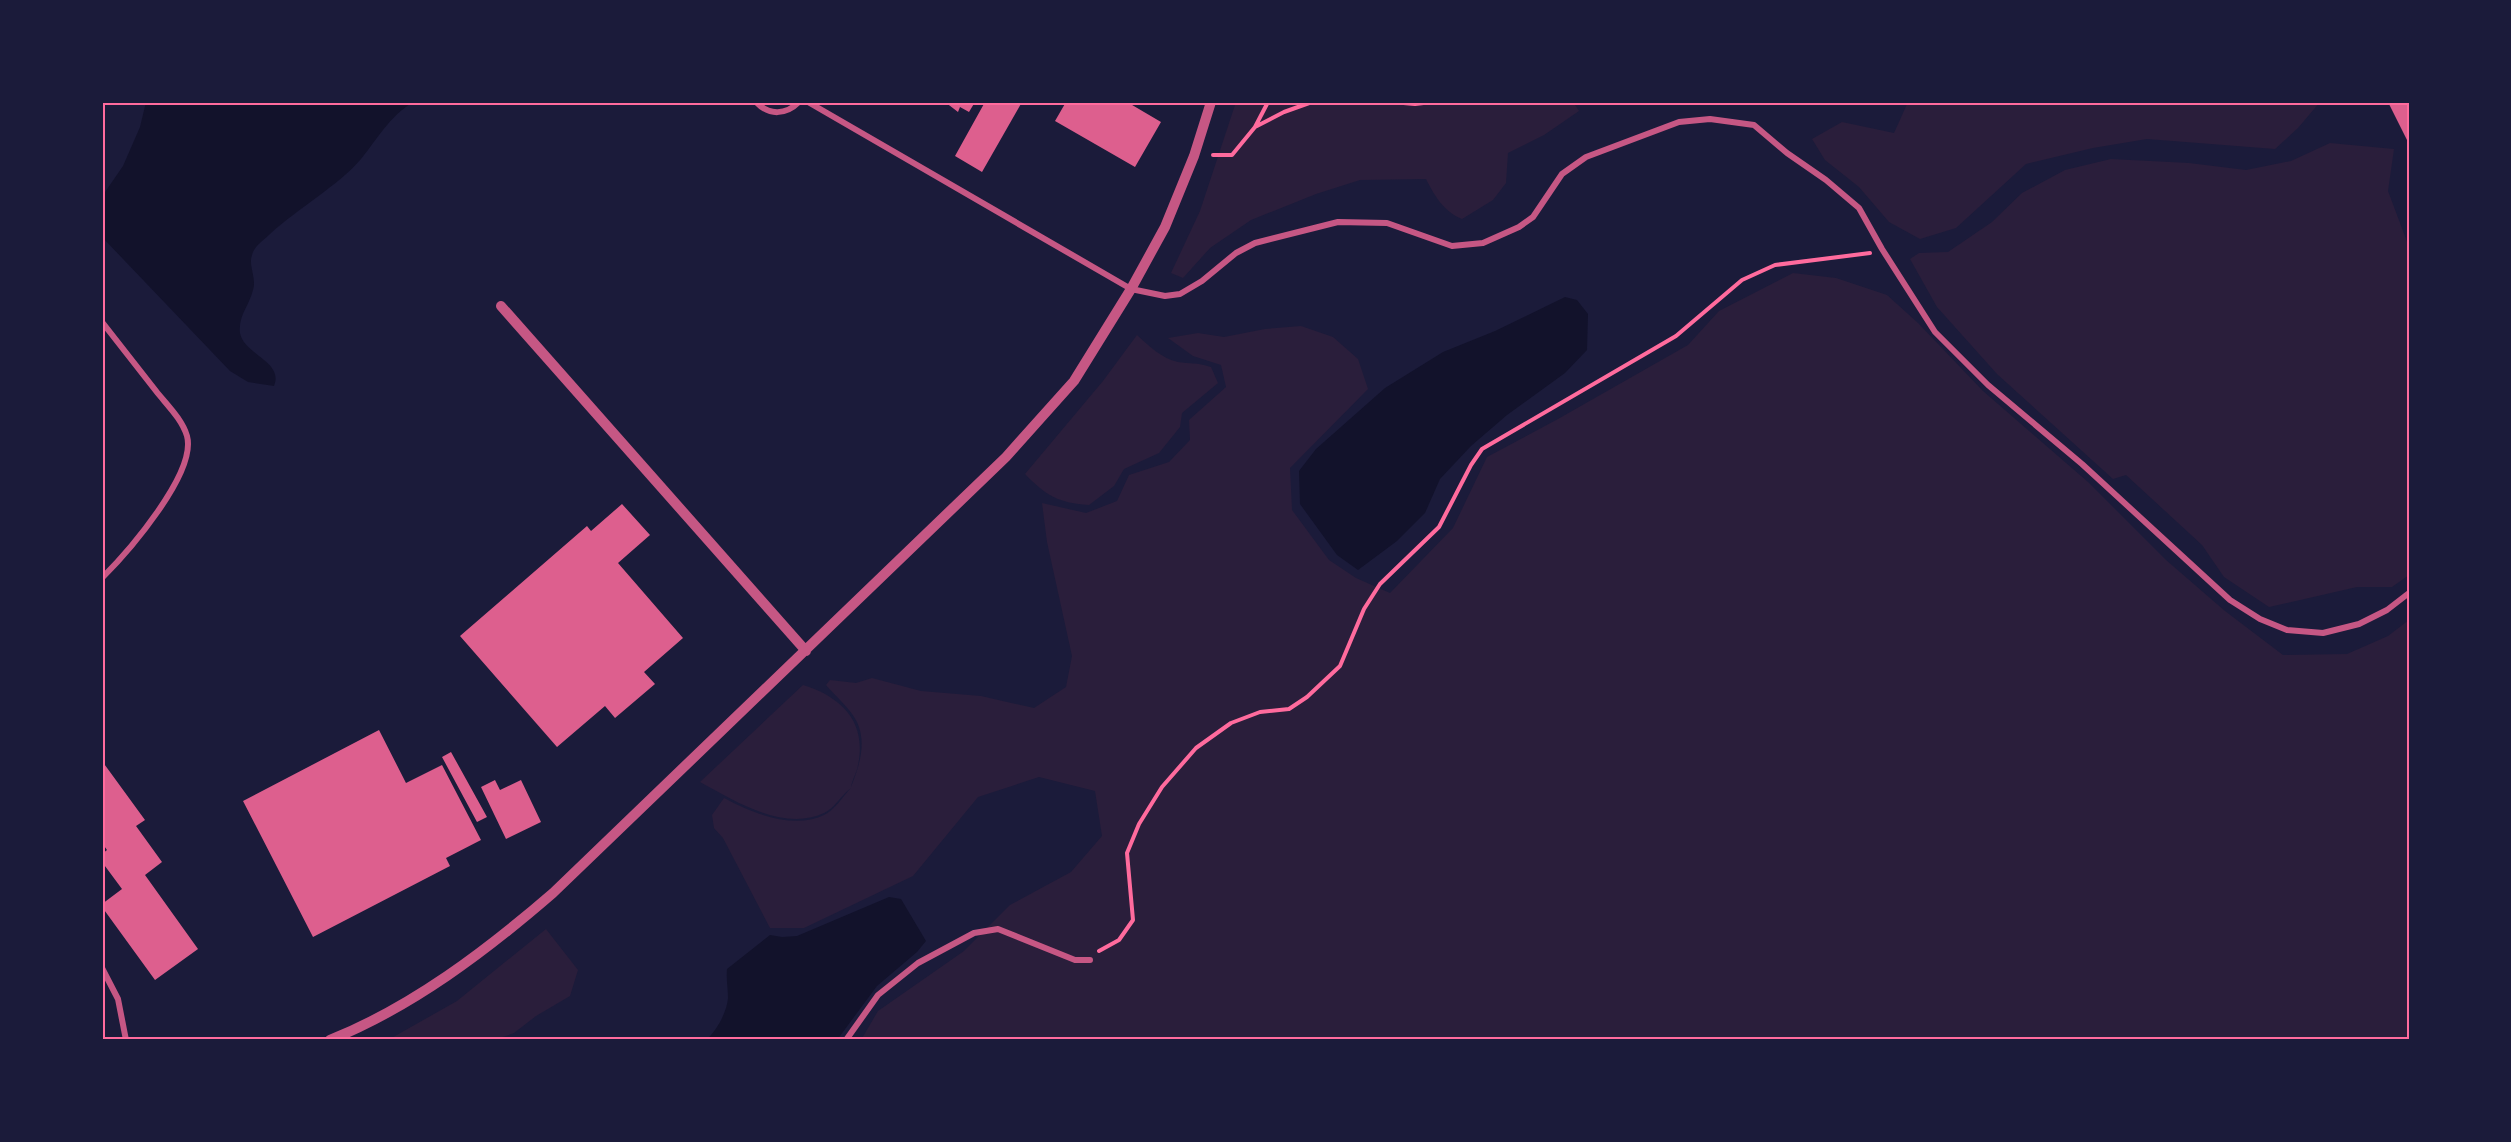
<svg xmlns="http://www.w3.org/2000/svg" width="2511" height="1142" viewBox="0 0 2511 1142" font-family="'Archivo Narrow',sans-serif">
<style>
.green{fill:#2a1e3b}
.water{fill:#12122b}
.building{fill:#dd5f8e}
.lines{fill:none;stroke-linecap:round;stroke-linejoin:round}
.path{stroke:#ff6b9d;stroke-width:4}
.minor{stroke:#c65784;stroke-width:6}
.tertiary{stroke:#c65784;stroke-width:10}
.neatline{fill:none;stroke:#ff6b9d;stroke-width:2}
</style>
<rect width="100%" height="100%" fill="#1b1b3a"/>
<path class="green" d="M1236,102H1573L1579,111L1544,135L1508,153L1506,183L1493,200L1462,219C1444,212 1434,195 1426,179L1360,180L1316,194L1251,220L1210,248L1183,278L1171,273L1200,211Z
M1908,102H2320L2298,128L2275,149L2147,139L2093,148L2026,164L1956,228L1920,239L1889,222L1859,187L1825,160L1812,139L1842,122L1894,133Z
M2330,143L2394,149L2388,191L2409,247V575L2392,587H2357L2269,607L2224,577L2202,545L2126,475L2113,479L1997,374L1937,307L1910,259L1919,253L1948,252L1992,222L2022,193L2065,170L2111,159L2189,163L2246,170L2291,161Z
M1793,273L1836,278L1887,295L1918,323L1983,391L2088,482L2166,560L2225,611L2283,655L2347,654L2388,636L2409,620V1040H861L878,1011L964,951L1010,905L1071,872L1102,836L1095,791L1039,777L978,797L913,876L804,928H770L723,838L714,828L712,815L724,798C752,813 793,830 824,815C834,811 844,795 851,788C842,794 834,809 824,813C783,832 735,801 700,782L803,685C842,697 867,722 858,765C857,772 852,780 851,787C859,767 867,743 857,722C851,709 835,696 826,685L830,680L856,683L872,678L921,691L981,696L1034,708L1066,687L1072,656L1047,542L1042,503L1086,513L1117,501L1129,475L1169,462L1190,440L1189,420L1226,387L1221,365L1193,356L1168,338L1198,333L1224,337L1265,329L1301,326L1333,337L1358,359L1368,389L1290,468L1292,510L1329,560L1356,578L1390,593L1453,528L1487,457L1558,419L1688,345L1719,311Z
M1137,335C1149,346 1161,358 1178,362C1190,364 1196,362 1211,367L1218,383L1182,413L1180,427L1159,453L1124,469L1114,486L1089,505C1059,503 1046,496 1025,474L1103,381Z
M546,929L578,970L570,996L536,1016L514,1033L497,1039L388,1040L457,1001Z"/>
<path class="water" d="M146,102H413C389,117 378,138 361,159C339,185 297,209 270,234C264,240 254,246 252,255C248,265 257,279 253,290C249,306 238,316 240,333C244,355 284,361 274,386L248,382L230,371L102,237L103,195L123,166L140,127Z
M1565,297L1577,300L1588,314L1587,350L1565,373L1507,415L1471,446L1440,479L1425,513L1397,541L1358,570L1337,555L1300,504L1299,471L1316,449L1385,388L1443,352L1495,331Z
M889,897L901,899L926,941L917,952L877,986L837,1040H706C716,1032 727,1012 728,998C728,988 726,979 727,969L770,935L782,937L797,936Z"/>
<path class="building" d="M945,102H975L969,112L960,107L958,112Z
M985,102H1022L982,172L955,156Z
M1066,102H1127L1161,122L1135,167L1055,121Z
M2388,102H2409V144Z
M622,504L650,535L618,563L683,638L644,672L655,684L615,718L605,706L557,747L460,636L587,526L591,531Z
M379,730L406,783L442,765L481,840L446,858L450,866L313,937L243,801Z
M451,752L487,817L477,822L442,757Z
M102,761L145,820L136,826L162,862L145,875L198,949L155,980L102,907V904L122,889L102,862V854L107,850L102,843Z
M495,780L500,790L521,780L541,822L506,839L481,787Z"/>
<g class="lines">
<path class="path" d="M1392,102L1415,104L1432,102
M1255,127L1284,112L1312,102
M1213,155H1232L1255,127L1268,102
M1099,951L1119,940L1133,920L1127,853L1139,824L1162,787L1196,748L1231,723L1260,712L1289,709L1307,697L1340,666L1364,609L1380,584L1439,527L1471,465L1482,449L1676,336L1742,280L1775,265L1870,253"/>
<path class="minor" d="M756,102C769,116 786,115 799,102
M808,102L1131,289L1165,296L1180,294L1202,281L1236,253L1255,243L1338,222L1387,223L1452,246L1483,243L1519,227L1533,217L1562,174L1586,157L1679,122L1710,119L1754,125L1787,153L1826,180L1859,208L1882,249L1935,332L1988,385L2082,464L2230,600L2260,619L2287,630L2323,633L2359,624L2387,610L2409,593
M102,322C120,345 138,368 156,391C167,405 182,419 187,436C197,473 128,552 102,578
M102,968L118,999L126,1040
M846,1040L878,995L918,963L974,933L998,929L1075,960H1090"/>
<path class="tertiary" d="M501,306L806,651
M330,1040C412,1007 486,951 553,893L1006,457L1074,381L1131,289L1165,227L1194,156L1211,102"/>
</g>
<rect width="2511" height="1142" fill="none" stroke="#1b1b3a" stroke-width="207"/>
<rect x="104" y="104" width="2304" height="934" class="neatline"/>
</svg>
